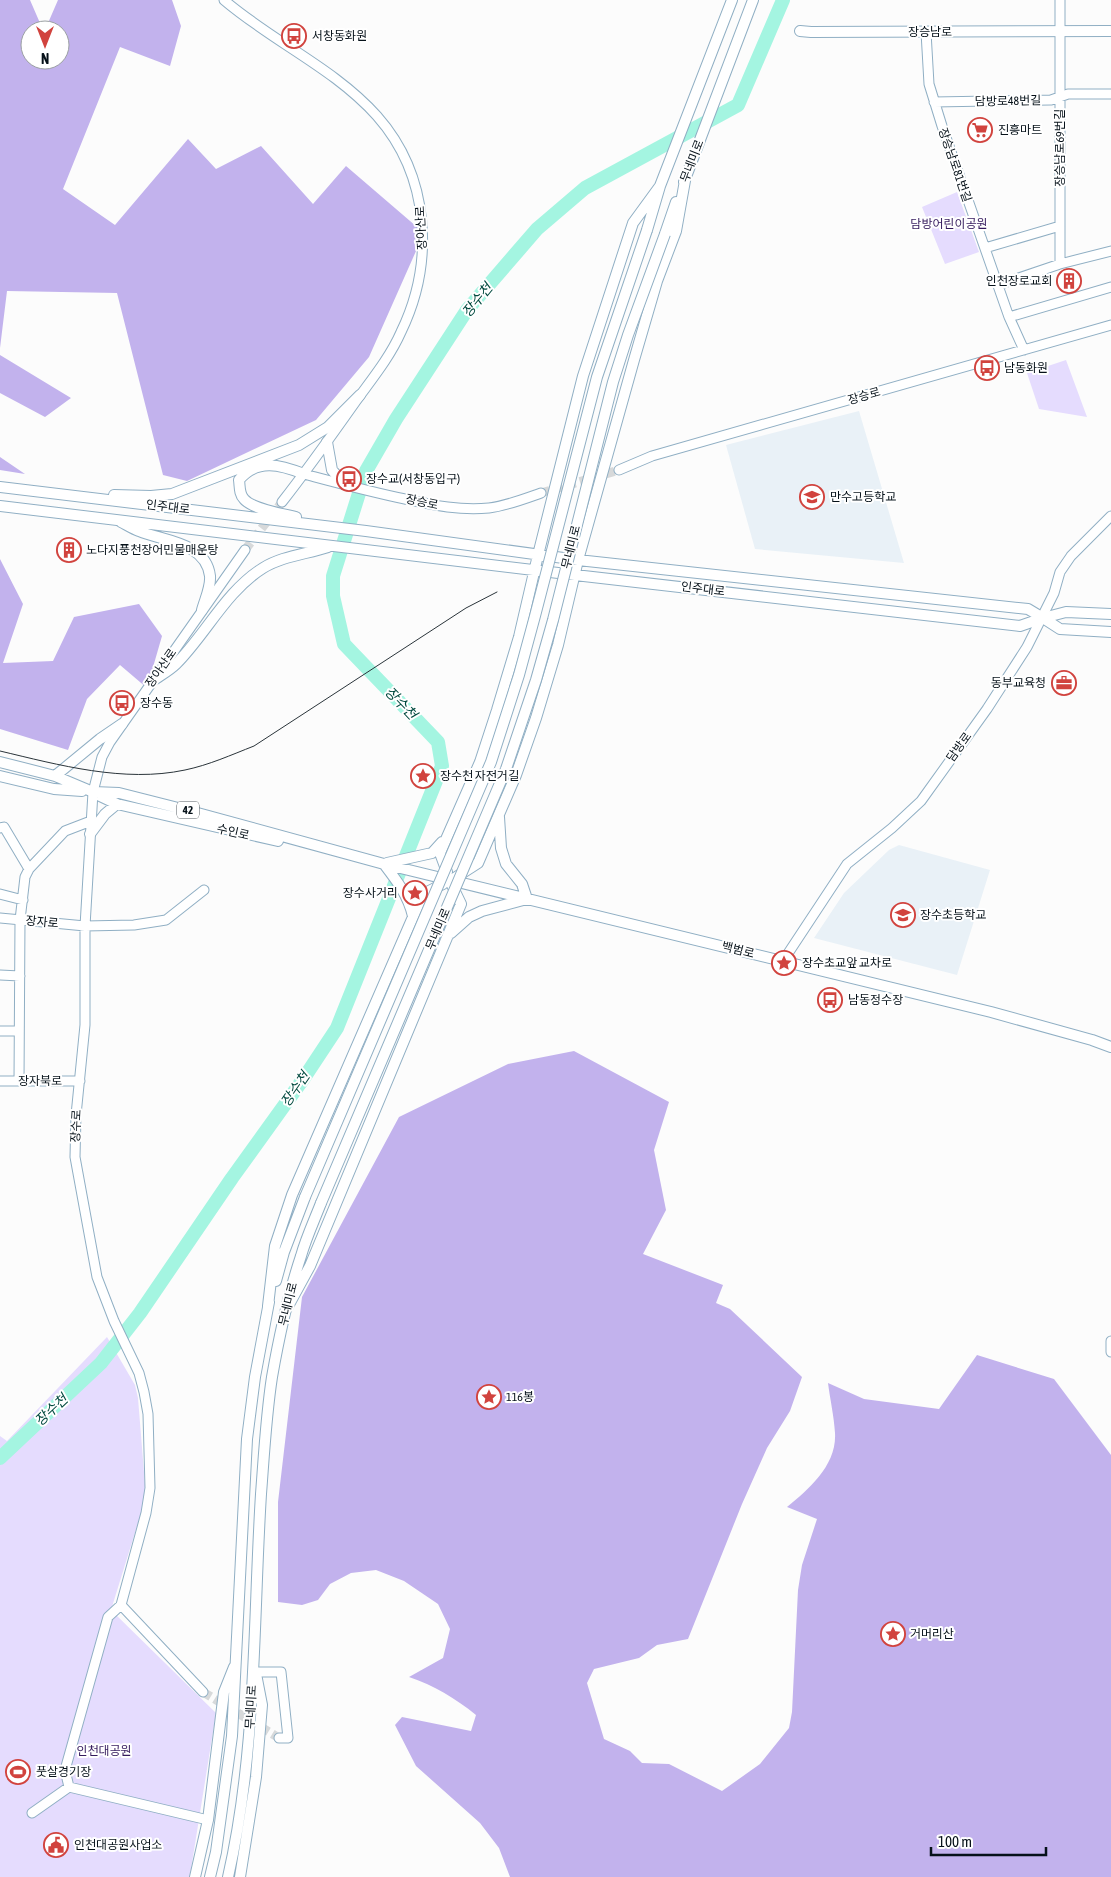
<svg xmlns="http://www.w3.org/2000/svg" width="1111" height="1877" viewBox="0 0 1111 1877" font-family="'Asap Condensed','Noto Sans KR',sans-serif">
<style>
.built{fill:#e9f1f7}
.green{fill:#e5dcfe}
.forest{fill:#c2b2ed}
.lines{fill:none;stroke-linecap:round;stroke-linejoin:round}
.river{stroke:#a4f5e1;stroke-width:14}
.minor-tunnel{stroke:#d7d9da;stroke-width:9;stroke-dasharray:9 4.5;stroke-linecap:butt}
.minor-casing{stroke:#90afc4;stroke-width:11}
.major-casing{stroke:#90afc4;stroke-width:12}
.minor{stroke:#fff;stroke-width:9}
.major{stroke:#fff;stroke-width:10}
.tram{stroke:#2a343a;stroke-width:1}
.major-bridge-casing{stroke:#90afc4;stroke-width:12;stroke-linecap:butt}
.major-bridge{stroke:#fff;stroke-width:10}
.labels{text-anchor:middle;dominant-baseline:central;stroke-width:4;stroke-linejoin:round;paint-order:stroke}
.shield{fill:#fff;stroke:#51585e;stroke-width:1}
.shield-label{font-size:11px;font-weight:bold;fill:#061119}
.street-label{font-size:12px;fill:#061119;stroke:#fff}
.poi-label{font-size:12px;fill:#061119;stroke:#fff;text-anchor:start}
.park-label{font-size:12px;fill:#341a5d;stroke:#fff}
.water-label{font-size:14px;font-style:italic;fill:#00493e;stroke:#fff}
</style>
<rect width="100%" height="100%" fill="#fcfcfc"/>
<path class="built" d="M859,411L904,563L755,549L726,445Z
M899,845L990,870L957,975L814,938L844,893L889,850Z"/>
<path class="green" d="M957,192L979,252L945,264L922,207Z
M1066,360L1087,417L1039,409L1027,373Z
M107,1337L135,1385L138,1398L146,1497L111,1610L216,1713L191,1869L189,1877H0V1436L7,1441Z"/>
<path class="forest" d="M0,0H30L43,30H30V60H60V30H45L58,0H172L181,26L170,66L120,47L63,189L115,225L188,139L216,169L261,146L313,204L346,166L424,233L369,357L316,420L187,481L163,475L117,293L7,291L0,348Z
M0,355L71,398L45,417L0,393Z
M0,457L25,474L0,470Z
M0,559L23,604L3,663L53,661L74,617L139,604L162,636L147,688L120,665L87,699L68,750L0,729Z
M574,1051L669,1102L654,1150L666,1210L643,1254L723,1285L716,1303L730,1309L802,1377L790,1411L767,1448L742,1504L688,1639L657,1645L639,1658L594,1669L587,1683L604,1739L630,1751L642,1763L669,1764L722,1791L760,1764L789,1728L792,1712L798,1590L802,1565L817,1519L787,1507C809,1489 837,1465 835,1433C834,1416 830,1399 828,1383L864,1399L939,1409L977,1355L1054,1379L1111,1455V1877H510L499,1848L480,1823L416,1766L395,1725L402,1717L471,1731L476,1715C455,1698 435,1686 409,1677L443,1658L450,1629L438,1604L404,1581L376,1570L351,1573L330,1584L318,1600L302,1605L278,1602V1502L302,1297L399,1117L508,1064Z"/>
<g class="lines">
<path class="river" d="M0,1458L101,1363L140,1313L232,1178L304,1078L337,1028L442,766L438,742L344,644L333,596V576L366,471L396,419L467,310L537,229L585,188L738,105L783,0"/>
<path class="minor-tunnel" d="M541,493L619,470
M245,550L282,502
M203,1692L279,1738"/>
<defs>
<path id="minor" d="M224,0C273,42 334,68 377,116C430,176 435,262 401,332C390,357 372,379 356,401C332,435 308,469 282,502
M1060,0V264
M926,32L929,84L942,126L1009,317L1024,350
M934,102L1051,100L1068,94H1111
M985,248L1060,226
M998,285L1060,264L1111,251
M1009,317L1111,287
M619,470L652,456L1111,325
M304,474C338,483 371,492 405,499C433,505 460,511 489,508C506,506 524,499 541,493
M0,828L4,827L29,869L25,877L20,920L19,1081
M29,869L65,831L91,821
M0,894L23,900
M0,918L85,926L134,925L166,920L204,890
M783,961L847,864L892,828L921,801L987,709L1027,647L1054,593L1060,572L1071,556L1111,516
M0,975L20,976
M0,1031H19
M0,1081H80
M1111,1341V1352
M256,1672H281L288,1738H279
M203,1692L121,1605L146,1513L150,1488L148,1414L144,1392L139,1373L114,1321L97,1277L75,1157L76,1115L85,1025V926L93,792L102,757L110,742L245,550
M69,1787L65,1770L108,1617L121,1605
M32,1813L69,1787L208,1820"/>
<path id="major" d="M800,31L811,32L1111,31
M684,182L753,0
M647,230L660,186L732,0
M665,234L676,202
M327,442L332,470L344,484
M0,487L366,531L578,560L1028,609L1043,618L1066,612L1111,614
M114,495L151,496L172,494L299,445L328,427L360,395
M0,506L575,575L1020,626L1043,618L1060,629L1111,632
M296,517C283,514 252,509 244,499C239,494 240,487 239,480C257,458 281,465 304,474
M121,522C127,525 133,529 139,531C163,541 206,542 210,576C211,587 205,599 202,610
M151,682C159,676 169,671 176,664C206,634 226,591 263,568C282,556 307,554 328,547
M0,762L55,776L93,792L119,793L194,812L384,864L991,1012L1092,1040L1111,1047
M0,776L54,789L82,791
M55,776L100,739L122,724
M98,795L117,804L278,841
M90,834L105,814L117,804
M387,863L432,853L442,842
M384,864C397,881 408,895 413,916
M447,872L440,853L480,762L497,710L519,637L538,555L583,376L633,223L660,186
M451,933L469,917L482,911L527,899L522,884L506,864L501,848L499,817
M276,1281L284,1252L305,1197
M268,1306L275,1246L292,1195L423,894L443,884
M286,1310L310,1266L461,904L450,881L478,863L516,775L536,718L558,645L578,560L634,360L657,281L676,231L686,175
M195,1877L208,1820L224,1692L234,1667
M210,1877L216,1852L232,1736L247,1439L255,1377L269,1302
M228,1877C257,1751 253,1622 261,1494C264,1455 266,1416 272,1377C279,1337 288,1295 301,1256C306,1238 314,1221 321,1203
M240,1877L256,1777L262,1705L256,1674"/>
</defs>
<use href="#minor" class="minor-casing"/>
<use href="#major" class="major-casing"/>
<use href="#minor" class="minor"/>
<use href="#major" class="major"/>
<path class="tram" d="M0,751C59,765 124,783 185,770C209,765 231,755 254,746L466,608L497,592"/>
<defs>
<path id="major-bridge" d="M305,1197L491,762L519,675L535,616L597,377L647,230
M321,1203L506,769L536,680L553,620L613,382L628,335L665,234"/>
</defs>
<use href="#major-bridge" class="major-bridge-casing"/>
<use href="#major-bridge" class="major-bridge"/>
</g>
<defs>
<symbol id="bus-ring" viewBox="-11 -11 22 22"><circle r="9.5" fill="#fff" stroke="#d1433e" stroke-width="1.5"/><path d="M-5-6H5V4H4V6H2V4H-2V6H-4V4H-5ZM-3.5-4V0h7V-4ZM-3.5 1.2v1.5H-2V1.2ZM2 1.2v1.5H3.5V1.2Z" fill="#d1433e"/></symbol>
<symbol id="supermarket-ring" viewBox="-11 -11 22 22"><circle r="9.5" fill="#fff" stroke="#d1433e" stroke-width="1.5"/><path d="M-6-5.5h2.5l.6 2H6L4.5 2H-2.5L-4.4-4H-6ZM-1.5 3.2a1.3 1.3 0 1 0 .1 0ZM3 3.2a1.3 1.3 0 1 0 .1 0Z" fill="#d1433e"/></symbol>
<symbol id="building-ring" viewBox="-11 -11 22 22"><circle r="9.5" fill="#fff" stroke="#d1433e" stroke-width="1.5"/><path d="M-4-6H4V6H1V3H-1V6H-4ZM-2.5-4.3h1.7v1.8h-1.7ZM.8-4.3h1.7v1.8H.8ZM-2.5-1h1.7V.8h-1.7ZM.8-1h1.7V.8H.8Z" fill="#d1433e"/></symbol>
<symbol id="school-ring" viewBox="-11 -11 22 22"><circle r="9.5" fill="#fff" stroke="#d1433e" stroke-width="1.5"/><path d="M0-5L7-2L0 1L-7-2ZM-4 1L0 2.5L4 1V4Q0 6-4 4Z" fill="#d1433e"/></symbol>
<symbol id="office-ring" viewBox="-11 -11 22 22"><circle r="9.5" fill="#fff" stroke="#d1433e" stroke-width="1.5"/><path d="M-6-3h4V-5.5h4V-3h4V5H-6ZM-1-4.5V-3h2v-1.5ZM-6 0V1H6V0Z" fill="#d1433e"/></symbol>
<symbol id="sight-ring" viewBox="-11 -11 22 22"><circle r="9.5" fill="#fff" stroke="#d1433e" stroke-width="1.5"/><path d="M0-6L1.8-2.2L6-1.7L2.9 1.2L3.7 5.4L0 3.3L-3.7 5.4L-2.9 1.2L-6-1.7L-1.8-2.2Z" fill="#d1433e"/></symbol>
<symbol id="stadium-ring" viewBox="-11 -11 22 22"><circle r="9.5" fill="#fff" stroke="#d1433e" stroke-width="1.5"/><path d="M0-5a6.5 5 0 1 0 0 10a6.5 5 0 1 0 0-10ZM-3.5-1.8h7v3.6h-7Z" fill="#d1433e"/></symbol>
<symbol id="civic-ring" viewBox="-11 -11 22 22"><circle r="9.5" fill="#fff" stroke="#d1433e" stroke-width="1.5"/><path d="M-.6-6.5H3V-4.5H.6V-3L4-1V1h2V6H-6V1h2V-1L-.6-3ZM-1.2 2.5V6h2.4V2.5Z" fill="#d1433e"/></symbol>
</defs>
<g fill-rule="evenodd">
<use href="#bus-ring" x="280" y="22" width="28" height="28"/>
<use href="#supermarket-ring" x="966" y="116" width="28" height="28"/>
<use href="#building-ring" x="1055" y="267" width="28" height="28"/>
<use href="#bus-ring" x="973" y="354" width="28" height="28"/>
<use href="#bus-ring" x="335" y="465" width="28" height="28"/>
<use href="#school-ring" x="798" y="483" width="28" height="28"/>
<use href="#building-ring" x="55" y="536" width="28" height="28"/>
<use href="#office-ring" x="1050" y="669" width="28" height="28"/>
<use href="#bus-ring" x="108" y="689" width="28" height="28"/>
<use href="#sight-ring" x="409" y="762" width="28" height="28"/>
<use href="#sight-ring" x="401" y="879" width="28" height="28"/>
<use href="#school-ring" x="889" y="901" width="28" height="28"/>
<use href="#sight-ring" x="770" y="949" width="28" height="28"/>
<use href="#bus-ring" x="816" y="986" width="28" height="28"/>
<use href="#sight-ring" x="475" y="1383" width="28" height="28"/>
<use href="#sight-ring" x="879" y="1620" width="28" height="28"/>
<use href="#stadium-ring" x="4" y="1758" width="28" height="28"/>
<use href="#civic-ring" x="42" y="1831" width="28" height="28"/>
</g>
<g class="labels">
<rect class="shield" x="177" y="801.5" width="22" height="17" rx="4"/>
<g class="shield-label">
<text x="188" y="810">42</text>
</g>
<g class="street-label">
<text x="930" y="32">장승남로</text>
<text transform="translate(1008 101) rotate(-1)">담방로48번길</text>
<text transform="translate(1060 148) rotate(-90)">장승남로69번길</text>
<text transform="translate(692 161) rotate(-69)">무네미로</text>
<text transform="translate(955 165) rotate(71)">장승남로81번길</text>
<text transform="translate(421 228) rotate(-93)">장아산로</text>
<text transform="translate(864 396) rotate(-16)">장승로</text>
<text transform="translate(422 502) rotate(12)">장승로</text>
<text transform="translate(168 507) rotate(7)">인주대로</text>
<text transform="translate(571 547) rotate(-76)">무네미로</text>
<text transform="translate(703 589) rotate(7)">인주대로</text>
<text transform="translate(161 668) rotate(-55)">장아산로</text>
<text transform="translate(959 747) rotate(-54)">담방로</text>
<text transform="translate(233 832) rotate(13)">수인로</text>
<text transform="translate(42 922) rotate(5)">장자로</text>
<text transform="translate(438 929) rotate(-67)">무네미로</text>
<text transform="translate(738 950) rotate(14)">백범로</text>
<text x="40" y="1081">장자북로</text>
<text transform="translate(76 1126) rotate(-87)">장수로</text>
<text transform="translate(288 1304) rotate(-76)">무네미로</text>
<text transform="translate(251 1707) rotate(-87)">무네미로</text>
</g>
<g class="poi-label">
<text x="312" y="36">서창동화원</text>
<text x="998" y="130">진흥마트</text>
<text x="1052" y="281" text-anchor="end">인천장로교회</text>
<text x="1004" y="368">남동화원</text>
<text x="366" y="479">장수교(서창동입구)</text>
<text x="830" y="497">만수고등학교</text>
<text x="86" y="550">노다지풍천장어민물매운탕</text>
<text x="1046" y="683" text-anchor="end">동부교육청</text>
<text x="140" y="703">장수동</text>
<text x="440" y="776">장수천 자전거길</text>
<text x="398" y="893" text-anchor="end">장수사거리</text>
<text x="920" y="915">장수초등학교</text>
<text x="802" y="963">장수초교앞 교차로</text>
<text x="848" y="1000">남동정수장</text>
<text x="506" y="1397">116봉</text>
<text x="910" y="1634">거머리산</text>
<text x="36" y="1772">풋살경기장</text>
<text x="74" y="1845">인천대공원사업소</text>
</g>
<g class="park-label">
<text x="949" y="224">담방어린이공원</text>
<text x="104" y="1751">인천대공원</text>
</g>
<g class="water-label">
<text transform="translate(477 300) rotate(-51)">장수천</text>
<text transform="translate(401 703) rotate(46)">장수천</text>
<text transform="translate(295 1089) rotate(-55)">장수천</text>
<text transform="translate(51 1410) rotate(-43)">장수천</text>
</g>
</g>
<g transform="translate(45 45) rotate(180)"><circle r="24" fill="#ffffff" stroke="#9ba0a3"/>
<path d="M0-4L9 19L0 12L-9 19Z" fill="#d1433e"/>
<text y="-8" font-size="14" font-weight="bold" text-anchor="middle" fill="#061119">N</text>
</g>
<path d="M931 1847v8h115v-8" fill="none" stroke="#061119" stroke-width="2.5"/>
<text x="938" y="1847" font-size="15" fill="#061119" stroke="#ffffff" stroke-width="4" paint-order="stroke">100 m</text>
</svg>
